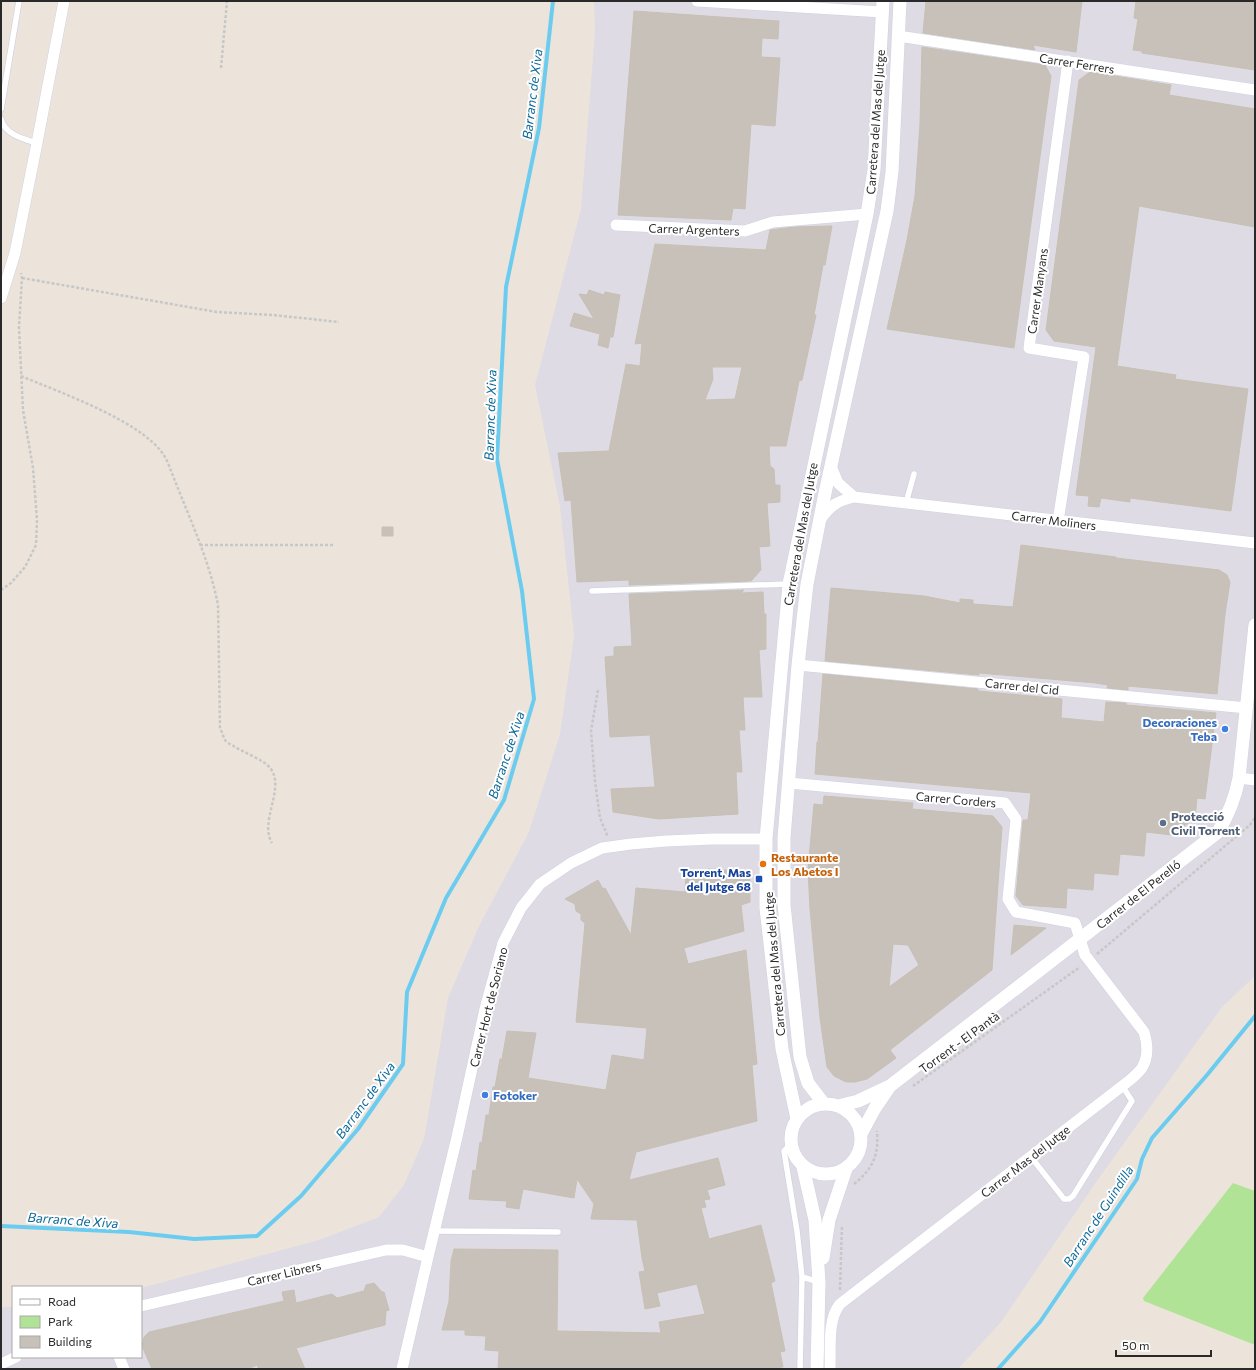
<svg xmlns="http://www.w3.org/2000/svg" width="1256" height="1370" viewBox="0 0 1256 1370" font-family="Commissioner,sans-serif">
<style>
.industrial{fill:#dedbe4}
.green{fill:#b0e396}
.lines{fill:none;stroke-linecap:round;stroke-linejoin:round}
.stream{stroke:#6cccef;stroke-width:4}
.building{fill:#c7c1ba;stroke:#c7c0b4;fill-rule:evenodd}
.service-casing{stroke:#d0d3e2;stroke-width:7}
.minor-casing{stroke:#d0d3e2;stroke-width:12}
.tertiary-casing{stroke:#d0d3e2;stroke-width:14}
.path{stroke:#c7c7c7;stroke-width:2.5;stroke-dasharray:3 2;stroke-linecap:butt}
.service{stroke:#fff;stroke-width:5.5}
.minor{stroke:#fff;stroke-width:11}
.tertiary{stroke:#fff;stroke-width:13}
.shop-dot{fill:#3f7fe0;stroke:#fff;stroke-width:1.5}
.service-dot{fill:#5c6f8a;stroke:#fff;stroke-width:1.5}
.food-dot{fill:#e8710a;stroke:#fff;stroke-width:1.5}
.transit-dot{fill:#1a4fb4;stroke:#fff;stroke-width:1.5}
.labels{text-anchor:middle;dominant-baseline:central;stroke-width:4;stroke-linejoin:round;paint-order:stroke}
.street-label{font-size:12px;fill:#292929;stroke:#fff}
.shop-label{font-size:12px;font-weight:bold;fill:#366cbe;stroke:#fff;text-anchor:end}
.service-label{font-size:12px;font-weight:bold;fill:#4e5e75;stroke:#fff;text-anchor:start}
.food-label{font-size:12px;font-weight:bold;fill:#c56008;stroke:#fff;text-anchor:start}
.transit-label{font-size:12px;font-weight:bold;fill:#164399;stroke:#fff;text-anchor:end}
.water-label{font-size:13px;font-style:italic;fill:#0c699a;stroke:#fff}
</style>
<rect width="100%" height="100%" fill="#ece4db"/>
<path class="industrial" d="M594,1H1255V976L1222,1007L1099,1178L1001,1322L958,1369H1V1307H13V1357H141V1288L319,1240L379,1217L404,1185L424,1139L448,998L479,926L529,832L560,734L574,635L560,507L535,385L581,209L595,32Z"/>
<path class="green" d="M1233,1183L1255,1191V1345L1144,1301L1143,1298Z"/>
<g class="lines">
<path class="stream" d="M1,1226L129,1232L194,1239L257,1236L301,1196L358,1129L403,1064L407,992L446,898L504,800L534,699L522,591L497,459L506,287L539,128L553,1
M998,1369L1040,1322L1137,1179L1142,1159L1152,1138L1207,1075L1255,1016"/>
</g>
<path class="building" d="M926,1H1082L1076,52L1033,45L1035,50L923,33Z
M1136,1H1255V70L1142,53V51L1133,50L1138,19L1134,18Z
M634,11L779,21L778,39L762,38L761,57L780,58L775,126L751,124L745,209L733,208L731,220L618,215Z
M922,47L1045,65L1051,76L1014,348L887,329L907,240L915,196L920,124Z
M1090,72L1171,85L1169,95L1255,109V227L1139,206L1117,366L1176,375L1175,379L1248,389L1231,511L1130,498V502L1101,498L1099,507L1088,506L1089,496L1076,495L1096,347L1054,341L1046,330L1079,80Z
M832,226L825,265H823L814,315H816L802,380L799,381L786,446H769L770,466L774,469L775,485H780V502L767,503L770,546L759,547L761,570L751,581L629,585V580L577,582L571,500L565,501L558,453L609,451L626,364L640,366L642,343L635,344L655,244L766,250L770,230L795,227ZM712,367H742L735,399L705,400L713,379Z
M589,290L604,295L605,292L620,295L613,337H610L608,348L598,345L600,334L570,326L574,313L594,319L579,294L587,295Z
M382,527H393V536H382Z
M1021,545L1116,557V558L1219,570L1227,575L1230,582L1225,614L1217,694L1128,686V690L1107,688L1108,685L1096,683L979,673V675L825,661L831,588L924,596L960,603V599L973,600V604L1013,607Z
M744,590L741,593L763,592L764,614H766V649L759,650L762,697H743L745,730H739L742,772H736L738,814L659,819L613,812L611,789L655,787L650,735L610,737L605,657L614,656V647L632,646L629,594Z
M823,674L978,689V691L1062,699L1061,718L1104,722L1106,702L1126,703V705L1216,713L1205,799L1197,798L1195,818L1172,835L1146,832L1144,856L1120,854L1118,875L1094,873L1093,890L1067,888L1066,908L1023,905L1016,896L1023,820H1028L1031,793L815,774L817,742H818Z
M824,796L913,803L912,809L993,816L1002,827L992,970L890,1050L896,1058L867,1079L855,1082H846L834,1076L827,1067L820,1018L810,909L808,869L814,804L823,805ZM893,944L908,945L919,965L889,987Z
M708,869L739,871L745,876H750V902L741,905L744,931L684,948L688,964L746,950L757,1064L752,1065L757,1121L636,1152L629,1180L718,1158L725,1185L707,1190L710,1199L704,1200L706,1207L701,1208L709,1239L761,1225L775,1281L771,1283L785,1351L780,1352L783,1367H781V1369H498L499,1351L485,1350L486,1336L465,1335V1330H442L449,1301L451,1261L454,1249L558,1250L557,1331L661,1333L659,1322L705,1314L697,1284L657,1293L660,1306L645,1309L639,1272L645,1271L642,1258L637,1220L591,1219L594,1204L577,1179L574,1198L523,1189L519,1209L506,1207L507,1201L469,1199L473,1170L476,1171L480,1142L482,1143L486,1115H489L493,1087H495L500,1059H502L507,1031L536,1033L528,1078L606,1090L612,1055L644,1060L647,1028L576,1022L585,923L581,920V914L576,911L575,904L565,899L598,880L603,889L605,888L631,935L636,888L685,892L686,873H708Z
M1014,925L1046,928L1011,955Z
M374,1283L382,1292H384L389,1310L386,1311L385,1325L296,1348L305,1369H259L257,1365L248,1369H152L142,1346L144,1337L149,1332L284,1301L282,1292L294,1290L296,1303L332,1294L337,1298L364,1291L366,1285Z"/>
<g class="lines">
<defs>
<path id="service" d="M1,109L19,1
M1,119C5,135 24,139 37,143
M906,503L914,474
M592,591L788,584
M791,1144L784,1151L797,1231L802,1277L800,1369
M1031,1157L1064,1199H1069L1073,1196L1132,1101L1123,1087
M434,1231L558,1232
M802,1277L819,1282"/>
<path id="minor" d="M697,1L882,12
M898,36L1255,90
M616,225L745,231L773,222L867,214
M1,298L15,253L37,143L64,1
M831,466L838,483L854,497
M821,519C830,505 838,501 854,497L1255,543
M1058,521L1084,357L1029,348L1068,61
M798,665L1247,708
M1239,778L1255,780
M789,783L1005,803L1016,819L1008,899L1016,912L1075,923L1085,955L1144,1032C1147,1042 1149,1055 1143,1066C1141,1071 1134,1076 1130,1080L840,1304C827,1320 831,1349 830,1369
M141,1306L386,1250H403L428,1257
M119,1357L124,1369
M1,1364L16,1357
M402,1369L428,1257L457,1137L485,1009L503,943L521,908L540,884L571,863L602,848L631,844L666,841L713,839H766"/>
<path id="tertiary" d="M791 1139a35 35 0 1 1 70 0a35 35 0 1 1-70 0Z
M824,1104L808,1083L800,1057L784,905V838L798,665L807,584L825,493L887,211L892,172L900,1
M838,1106L858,1101L890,1086L1218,832C1229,814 1235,799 1239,778L1255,625
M797,1119L782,1049L766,908V839L789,584L867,214L874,170L883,1
M861,1134L875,1108L890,1086
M803,1167L815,1220L819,1282L817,1369
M823,1258L829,1220L846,1169"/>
</defs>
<use href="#service" class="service-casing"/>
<use href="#minor" class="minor-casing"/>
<use href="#tertiary" class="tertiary-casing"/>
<path class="path" d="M221,68L227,1
M22,278L217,312L273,315L339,322
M21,376C59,392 141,421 163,454C166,458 168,463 170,468C187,513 209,558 218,605L220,728C222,732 223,736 225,740C226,742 229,744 232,745C242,752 265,760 271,769C285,789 259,822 272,843
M200,545H335
M1,590L11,583L25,567L36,545L37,520L33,468L23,410L19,327L22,278L21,273
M598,690L591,731L595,781L600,818L608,837
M1097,954L1250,825L1255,817
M913,1086L1080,967
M854,1184C873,1169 879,1155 877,1131
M840,1290L842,1225"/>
<use href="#service" class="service"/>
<use href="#minor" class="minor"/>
<use href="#tertiary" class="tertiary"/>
</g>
<g class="shop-dot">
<circle cx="1225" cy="729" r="4"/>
<circle cx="485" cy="1095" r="4"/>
</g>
<circle class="service-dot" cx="1163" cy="823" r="4"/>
<circle class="food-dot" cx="763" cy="864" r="4"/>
<rect class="transit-dot" x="755" y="875" width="8" height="8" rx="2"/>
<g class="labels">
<g class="street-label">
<text transform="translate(1077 63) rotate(9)">Carrer Ferrers</text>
<text transform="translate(875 122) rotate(-86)">Carretera del Mas del Jutge</text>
<text transform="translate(694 229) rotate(2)">Carrer Argenters</text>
<text transform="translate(1037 291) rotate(-82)">Carrer Manyans</text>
<text transform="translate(1054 520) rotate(7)">Carrer Moliners</text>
<text transform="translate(800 534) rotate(-80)">Carretera del Mas del Jutge</text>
<text transform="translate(1022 686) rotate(6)">Carrer del Cid</text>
<text transform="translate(956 799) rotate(5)">Carrer Corders</text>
<text transform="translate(1138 894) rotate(-38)">Carrer de El Perelló</text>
<text transform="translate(774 964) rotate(-95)">Carretera del Mas del Jutge</text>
<text transform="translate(488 1007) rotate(-76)">Carrer Hort de Soriano</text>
<text transform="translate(959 1042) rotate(-36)">Torrent - El Pantà</text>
<text transform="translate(1025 1161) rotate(-38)">Carrer Mas del Jutge</text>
<text transform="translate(284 1273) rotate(-13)">Carrer Librers</text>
</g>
<g class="shop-label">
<text x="1217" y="722">Decoraciones<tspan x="1217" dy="14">Teba</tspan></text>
<text x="493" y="1095" text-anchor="start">Fotoker</text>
</g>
<g class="service-label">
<text x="1171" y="816">Protecció<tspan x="1171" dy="14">Civil Torrent</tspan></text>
</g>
<g class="food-label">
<text x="771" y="857">Restaurante<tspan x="771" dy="14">Los Abetos I</tspan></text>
</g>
<g class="transit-label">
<text x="751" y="872">Torrent, Mas<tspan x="751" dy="14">del Jutge 68</tspan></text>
</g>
<g class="water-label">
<text transform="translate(532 94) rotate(-83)">Barranc de Xiva</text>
<text transform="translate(490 415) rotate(-88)">Barranc de Xiva</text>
<text transform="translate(506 755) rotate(-72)">Barranc de Xiva</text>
<text transform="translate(365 1100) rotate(-54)">Barranc de Xiva</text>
<text transform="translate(1098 1216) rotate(-57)">Barranc de Guindilla</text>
<text transform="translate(73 1220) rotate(4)">Barranc de Xiva</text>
</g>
</g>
<rect width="1256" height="1370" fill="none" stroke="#292929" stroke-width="4"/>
<rect x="12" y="1286" width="130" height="72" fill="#ffffff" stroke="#a9a9a9"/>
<rect x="20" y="1299" width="20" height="6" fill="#ffffff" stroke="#a9a9a9"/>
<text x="48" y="1306" font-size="12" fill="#292929">Road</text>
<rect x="20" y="1316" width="20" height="12" fill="#b0e396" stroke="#a9a9a9"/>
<text x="48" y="1326" font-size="12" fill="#292929">Park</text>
<rect x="20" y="1336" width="20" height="12" fill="#c7c1ba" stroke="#a9a9a9"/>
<text x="48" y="1346" font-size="12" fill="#292929">Building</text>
<path d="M1116 1350v6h95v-6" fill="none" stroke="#292929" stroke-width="2"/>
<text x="1122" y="1350" font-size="12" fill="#292929" stroke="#ffffff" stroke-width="3" paint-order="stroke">50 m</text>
</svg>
